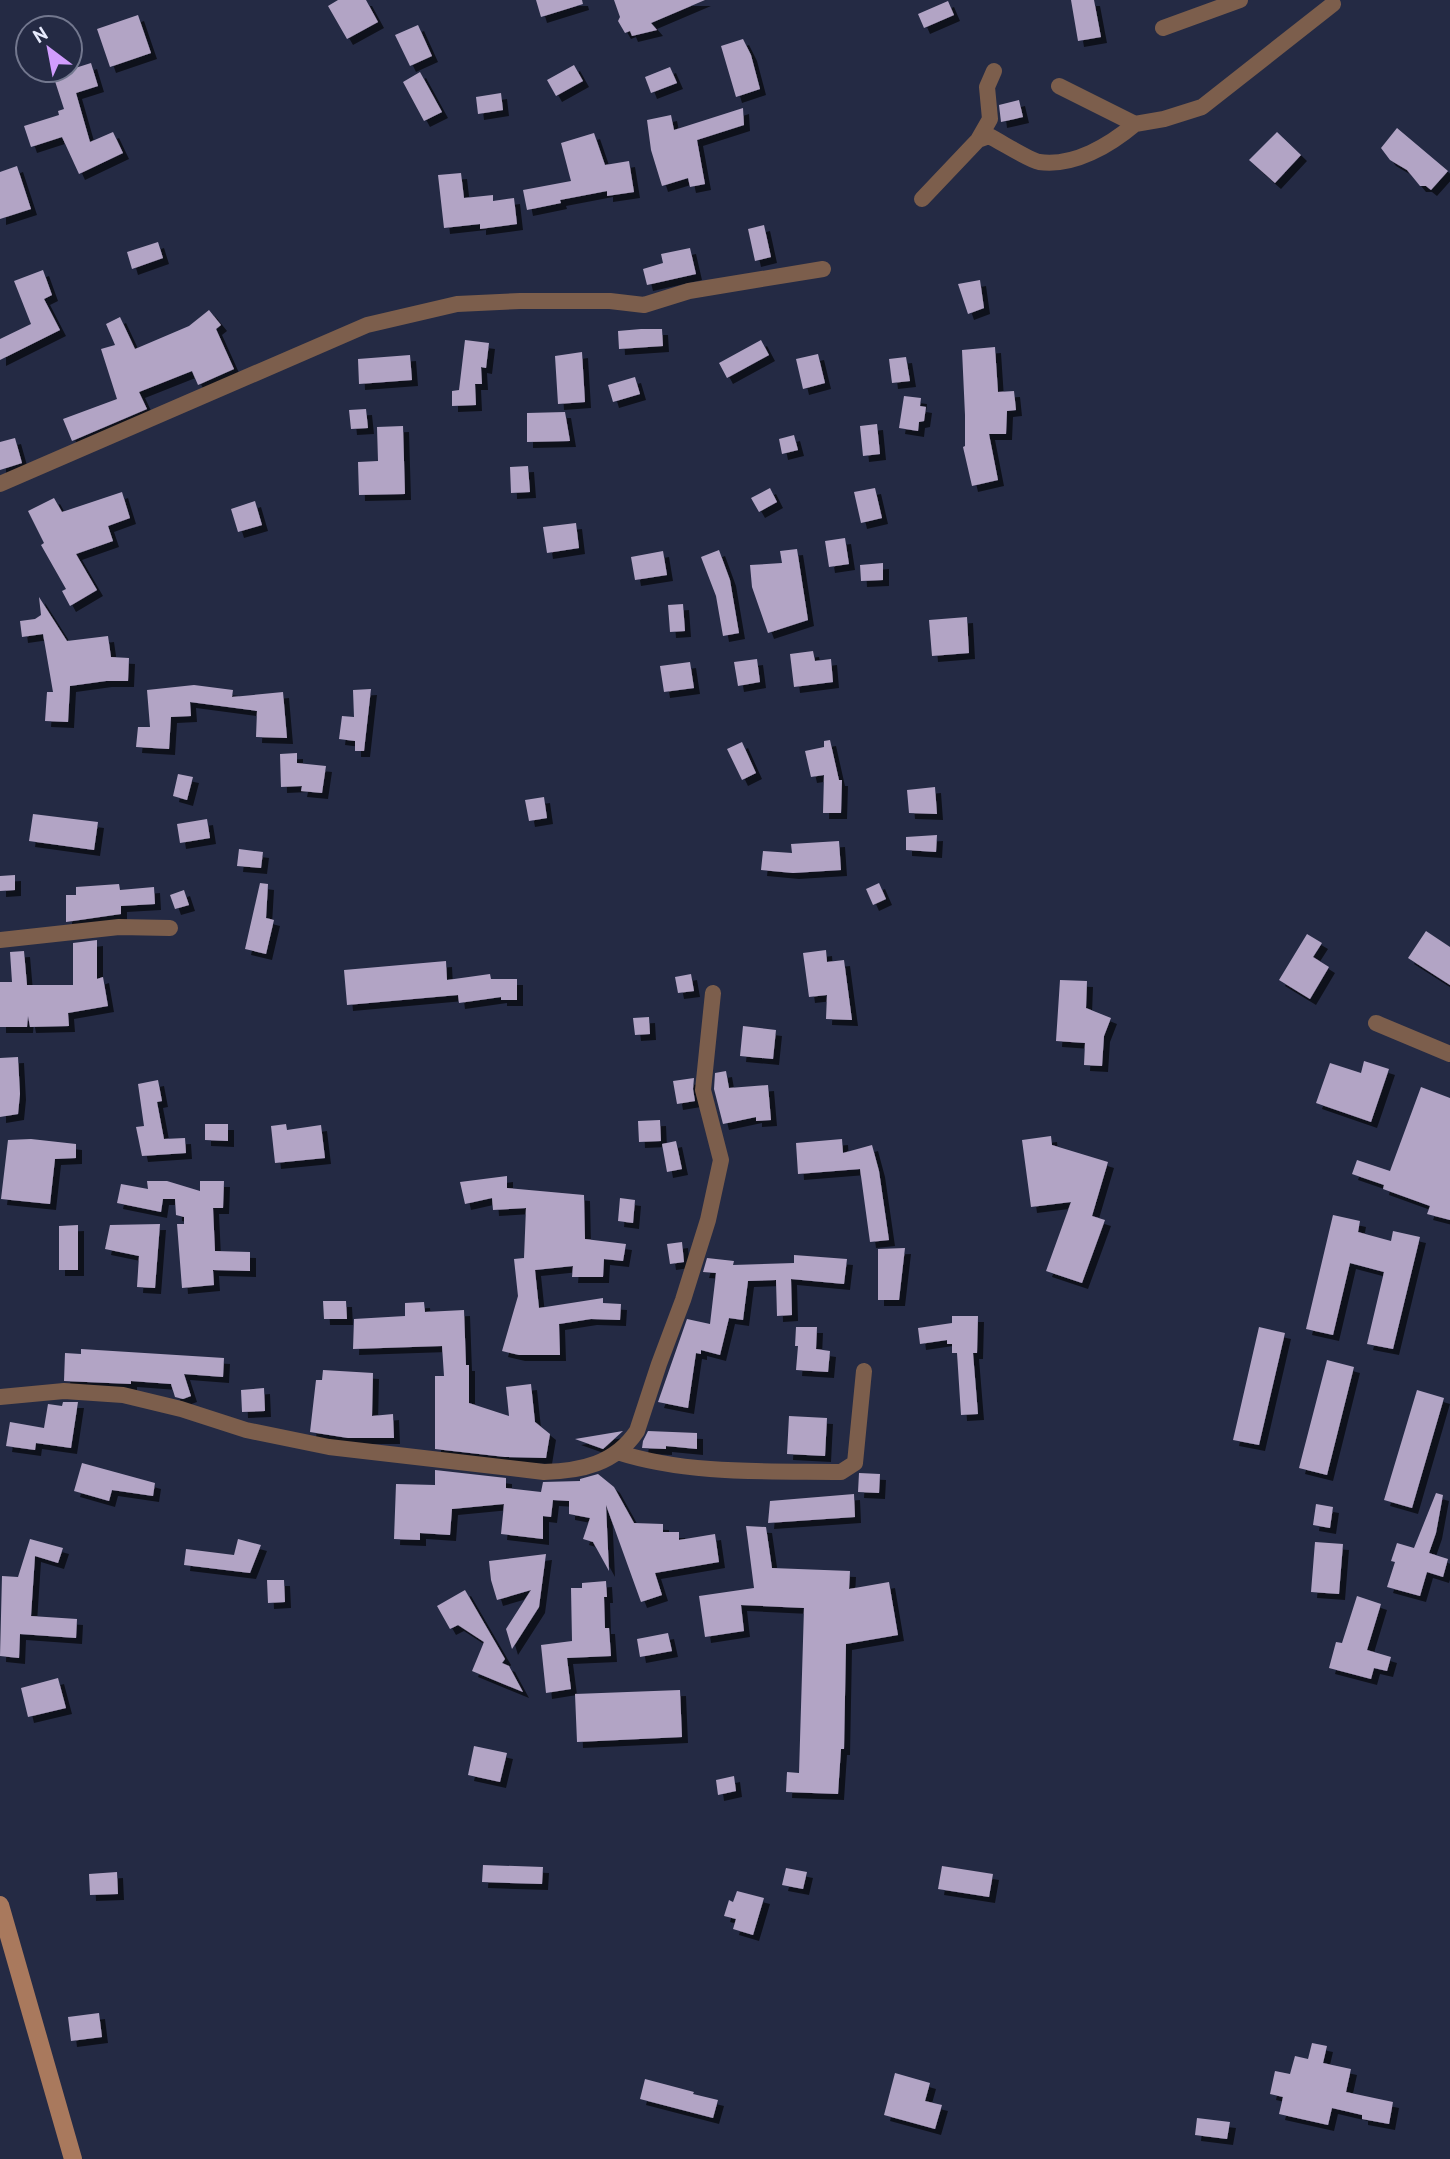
<svg xmlns="http://www.w3.org/2000/svg" width="1450" height="2159" viewBox="0 0 1450 2159" font-family="'PT Sans',sans-serif">
<style>
.building{fill:#b2a4c5;filter:url(#shadow)}
.lines{fill:none;stroke-linecap:round;stroke-linejoin:round}
.street{stroke:#7c5e4c;stroke-width:16}
.secondary{stroke:#a9795d;stroke-width:18}
</style>
<defs>
<filter id="shadow"><feDropShadow dx="6" dy="6" stdDeviation="0" flood-color="#0009"/></filter>
</defs>
<rect width="100%" height="100%" fill="#242a44"/>
<path class="building" d="M338,0H366L378,22L347,39L328,6Z
M536,0H582L583,4L541,17Z
M614,0H705L651,23L657,30L632,36L630,31L625,33L618,21L620,17Z
M1071,0H1094L1101,37L1078,41Z
M948,1L954,15L924,28L918,14Z
M138,15L151,53L110,67L97,29Z
M418,25L432,56L410,66L395,35Z
M743,39L751,55L760,89L736,97L721,46Z
M91,63L98,86L76,93L90,142L113,132L123,153L79,174L62,137L31,147L24,126L59,115L58,111L64,109L53,75Z
M574,65L583,81L556,96L547,80Z
M670,67L677,83L651,93L645,77Z
M420,72L442,112L424,121L403,82Z
M501,93L503,110L478,114L476,97Z
M1019,100L1023,117L1001,122L999,105Z
M743,108L744,125L697,140L705,184L690,187L688,178L662,186L651,150L647,120L671,115L674,130Z
M1397,128L1448,171L1431,190L1426,186H1420L1407,170L1390,160L1381,148Z
M1277,132L1301,155L1275,183L1249,160Z
M594,133L605,165L629,161L634,192L607,196V191L560,200L561,203L527,210L523,190L571,181L561,143Z
M17,166L31,209L0,219V172Z
M461,173L464,198L493,195V201L514,198L517,224L480,229V224L444,228L438,175Z
M764,225L771,257L755,261L748,229Z
M158,242L163,258L132,269L127,252Z
M690,248L696,274L647,285L643,269L663,263L661,254Z
M43,270L52,295L44,299L60,330L0,360V339L31,324L14,281Z
M980,280L984,308L968,314L958,284Z
M209,310L221,325L216,329L234,369L198,385L192,371L139,392L147,409L72,441L63,419L117,399L101,349L115,345L106,324L120,317L135,349L189,326Z
M641,329H662L663,346L619,349L618,331Z
M465,340L489,343L486,368L481,367L482,384H475L476,405L452,406V391L459,390Z
M761,340L769,355L727,378L719,363Z
M995,347L998,392L1014,391L1016,410L1007,411L1006,434H989L998,480L972,486L963,447L965,446V415L962,350Z
M582,352L585,402L558,404L555,356Z
M818,354L825,383L803,389L796,359Z
M410,355L412,380L359,384L358,359Z
M906,357L910,381L892,383L889,359Z
M635,377L640,394L613,402L608,385Z
M904,396L921,398L920,406L926,407L924,421L919,422L918,431L899,428Z
M366,409L368,428L351,429L349,410Z
M565,412L570,441L527,442V413Z
M877,424L880,454L863,456L860,426Z
M403,426L405,494L359,495L358,462L378,461L377,427Z
M794,435L798,450L782,454L779,439Z
M15,438L22,463L0,470V442Z
M528,466L530,492L511,493L510,467Z
M770,488L777,502L759,512L751,498Z
M875,488L882,518L861,523L854,492Z
M122,492L130,518L108,526L113,541L76,554L97,590L70,606L62,591L66,589L41,545L44,543L28,511L54,498L62,512Z
M255,501L262,525L238,532L231,509Z
M576,523L579,548L547,553L543,527Z
M845,538L849,564L829,567L825,541Z
M797,549L808,620L768,633L752,587L750,565L782,563L780,551Z
M719,550L730,580L739,633L723,636L716,596L701,557Z
M663,551L667,575L635,580L631,557Z
M883,563V580L861,581L860,565Z
M39,597L67,641L108,636L111,657L129,658L128,681H106L70,686L68,722L45,721L47,692H53L43,634L22,637L20,621L35,619L41,615Z
M683,604L685,631L670,632L668,605Z
M967,617L969,653L932,656L929,620Z
M813,651L815,661L831,659L833,682L794,687L790,654Z
M757,659L760,682L738,686L734,662Z
M690,662L694,688L664,692L660,666Z
M194,685L233,690L232,697L283,692L287,738L256,737L257,711L190,702L191,716L171,717L169,749L136,747L138,727H150L147,690Z
M371,689L364,751H355V741L339,739L342,716L354,717L353,690Z
M830,740L839,780H842L841,813H823L824,775L811,777L805,751L824,747V741Z
M742,742L756,773L742,780L727,749Z
M297,753V763L326,766L322,793L301,791L302,786L281,787L280,754Z
M178,774L193,777L187,800L173,796Z
M935,787L937,814L909,813L907,790Z
M544,797L547,818L529,821L525,800Z
M33,814L98,822L94,850L29,841Z
M207,819L210,838L180,843L177,824Z
M937,835L936,852L906,850V837Z
M839,841L841,870L793,873L761,870L763,851L792,853L791,844Z
M239,849L263,852L261,868L237,866Z
M15,875V890L0,891V876Z
M260,883L268,884L266,918L274,920L266,954L245,949Z
M879,883L886,899L873,905L866,889Z
M119,884L120,890L154,887L155,904L121,906V914L66,922V895H76V887Z
M184,890L189,905L175,909L170,895Z
M1426,931L1450,947V985L1408,958Z
M1307,934L1322,943L1313,957L1329,967L1310,999L1279,980Z
M97,940V979L103,977L108,1006L68,1013L69,1026L30,1027L28,1016L27,1027H0V982H12L10,952L24,951L27,985H73V943Z
M826,950L827,962L844,960L852,1020L826,1019L827,995L809,997L803,953Z
M446,961L447,980L490,974L491,979H517V1000H501V997L459,1003L458,995L347,1005L344,970Z
M691,974L694,991L678,993L675,977Z
M1060,980L1087,981L1086,1008L1111,1018L1104,1036L1102,1066L1084,1065L1085,1043L1056,1041Z
M649,1017L650,1034L635,1035L633,1018Z
M743,1026L776,1030L773,1059L740,1056Z
M18,1057L20,1094L18,1114L0,1117V1058Z
M1364,1061L1389,1069L1371,1122L1316,1103L1330,1063L1361,1073Z
M726,1071L729,1088L768,1085L771,1120L756,1121V1117L723,1124L714,1089L715,1073Z
M694,1078L693,1089L695,1101L677,1104L673,1081Z
M158,1080L162,1101L157,1102L164,1139L185,1138L186,1153L142,1156L136,1127L144,1126L138,1084Z
M1421,1087L1450,1098V1220L1427,1214L1430,1206L1383,1189L1384,1185L1352,1174L1357,1160L1390,1171Z
M660,1120L661,1141L639,1142L638,1121Z
M205,1124H228V1141L205,1140Z
M286,1124L287,1130L321,1125L325,1158L275,1163L271,1126Z
M1051,1136L1052,1145L1108,1162L1092,1216L1105,1220L1082,1283L1046,1271L1071,1202L1031,1207L1022,1140Z
M31,1139L76,1144V1158L55,1159L50,1204L1,1199L8,1140Z
M842,1139L843,1153L872,1145L879,1171L889,1240L870,1242L860,1169L798,1174L796,1143Z
M676,1141L682,1169L667,1172L662,1144Z
M507,1176V1188L584,1195L585,1239L626,1244L623,1261L604,1259L603,1277H572L573,1266L535,1270L539,1308L603,1298V1303L621,1304L620,1320L591,1319L559,1324L560,1355H519L502,1351L518,1296L514,1259L524,1258L526,1208L493,1210L492,1198L465,1204L460,1182Z
M147,1181H167L200,1191V1181H224L223,1208H213L215,1251L250,1252V1271L213,1270L214,1285L182,1288L177,1224H184V1217L176,1215L175,1199H163L161,1212L117,1203L121,1184L148,1189Z
M620,1198L635,1200L633,1223L618,1221Z
M1333,1215L1360,1221L1358,1232L1391,1241L1393,1231L1420,1237L1393,1349L1367,1344L1384,1272L1350,1263L1333,1335L1306,1329Z
M160,1224L155,1288L137,1287L139,1256L105,1249L110,1225Z
M78,1225V1270H59V1226Z
M682,1242L684,1262L670,1264L667,1244Z
M905,1248L899,1300H878V1249Z
M794,1255L847,1259L844,1284L791,1279L792,1315L777,1316L776,1280L748,1281L743,1320L729,1318L720,1355L701,1350V1354L696,1353L688,1408L658,1402L687,1319L710,1324L716,1273L703,1272L707,1258L734,1261L733,1265L794,1263Z
M323,1301H346L347,1319H324Z
M424,1302L425,1312L464,1310L466,1365H469V1403L509,1416L506,1387L531,1384L535,1422L550,1434L546,1458L505,1457L435,1449V1376H444L442,1346L353,1349L354,1319L405,1316V1303Z
M952,1316H978L977,1353H973L978,1414L961,1415L957,1353H952V1344H947V1340L920,1344L918,1328L952,1323Z
M796,1327H817L816,1349L830,1351L828,1372L796,1370L798,1346H795Z
M1259,1327L1285,1333L1259,1445L1233,1440Z
M81,1349L224,1358L223,1377L184,1374L191,1396L183,1399L175,1397L171,1384L131,1381V1384L64,1381L65,1353L81,1354Z
M1327,1360L1354,1367L1327,1475L1299,1468Z
M323,1370L373,1373L372,1416L393,1414L394,1438H348L310,1432L316,1380H322Z
M264,1388L265,1411L242,1412L241,1390Z
M1417,1390L1444,1398L1412,1508L1384,1500Z
M63,1402H78L71,1448L36,1443L35,1450L6,1446L10,1422L44,1428L48,1404L62,1406Z
M789,1416L827,1418L825,1456L787,1454Z
M623,1431L603,1449L575,1439Z
M648,1431L697,1433V1449L666,1446V1449L642,1448L643,1441Z
M82,1463L155,1483L153,1496L112,1490L109,1501L74,1491Z
M435,1470L506,1478V1488L541,1492L543,1482L580,1481V1479L598,1474L614,1487L634,1523L663,1524V1532H679V1540L715,1534L719,1562L655,1573L662,1595L641,1602L606,1505L609,1571L593,1542L583,1539L590,1518L569,1514V1501L553,1500L551,1517L543,1516V1539L501,1534L504,1504L452,1509L450,1535L420,1533V1540L394,1539L396,1484L435,1485Z
M859,1473L880,1474L879,1493L858,1492Z
M1436,1493L1443,1495L1436,1533L1429,1553L1448,1559L1443,1577L1427,1572L1420,1596L1387,1587L1395,1562L1391,1561L1397,1543L1414,1548Z
M854,1494L855,1517L768,1523L770,1501Z
M1316,1504L1333,1507L1330,1528L1313,1525Z
M746,1526L766,1527L772,1568L850,1571L849,1589L889,1582L898,1635L846,1644L844,1749H841L838,1794L786,1792L787,1772L799,1773L804,1608L741,1605L744,1631L705,1637L699,1596L754,1588Z
M30,1539L63,1548L58,1563L35,1556L31,1616L77,1619L76,1638L20,1634L19,1658L0,1656L2,1576L18,1577Z
M238,1539L261,1545L250,1573L184,1565L186,1549L234,1555Z
M1315,1542L1343,1544L1339,1594L1311,1592Z
M546,1554L539,1607L512,1649L506,1629L531,1590L497,1600L491,1580L489,1561Z
M267,1580H284L285,1602L268,1603Z
M606,1581L607,1597H604L605,1628H609L611,1656L567,1658L571,1689L546,1693L541,1645L572,1641L571,1588H582V1583Z
M465,1590L505,1659L502,1663L509,1666L523,1692L472,1671L484,1642L458,1625L450,1629L437,1606Z
M1357,1596L1381,1604L1367,1650L1391,1657L1387,1671L1374,1668L1371,1679L1329,1668L1336,1642L1342,1643Z
M668,1633L672,1651L640,1657L637,1639Z
M58,1678L66,1708L28,1717L21,1688Z
M680,1690L682,1737L577,1742L575,1694Z
M474,1746L507,1753L500,1782L468,1775Z
M734,1776L736,1791L718,1795L716,1780Z
M483,1865L543,1867L542,1884L482,1882Z
M942,1866L993,1874L989,1897L938,1889Z
M786,1868L807,1872L803,1889L782,1885Z
M117,1872L118,1894L90,1895L89,1874Z
M737,1891L764,1898L753,1935L733,1929L736,1919L724,1916L729,1900L733,1902Z
M99,2013L102,2037L71,2041L68,2017Z
M1312,2043L1327,2046L1323,2063L1351,2069L1346,2092L1393,2102L1389,2124L1362,2119V2115L1332,2108L1328,2125L1279,2114L1283,2097L1270,2094L1275,2071L1290,2074L1295,2056L1308,2059Z
M895,2073L930,2083L925,2101L942,2105L935,2129L884,2115Z
M645,2079L694,2092L693,2094L718,2100L713,2118L640,2099Z
M1197,2118L1230,2122L1227,2139L1195,2135Z"/>
<g class="lines">
<path class="street" d="M1163,28L1240,0
M1059,86L1135,124L1164,119L1202,107L1333,4
M978,140L989,136C1001,142 1029,160 1039,162C1074,167 1110,145 1135,124
M922,199L978,140L990,119L987,87L994,71
M0,484L367,325L457,304L520,301H610L644,305L689,291L823,269
M0,940L119,927L170,928
M1376,1023L1450,1054
M0,1397L64,1391L123,1395L181,1409L246,1430L329,1447L544,1472C581,1471 615,1464 637,1431L659,1364L683,1300L708,1220L721,1160L703,1090L713,993
M617,1452C688,1475 767,1471 841,1472L855,1463L864,1371"/>
<path class="secondary" d="M0,1905L73,2159"/>
</g>
<g transform="translate(49 49) rotate(328)"><circle r="33" fill="#242a44" stroke="#72778e" stroke-width="2"/>
<path d="M0-5L12 26L0 18L-12 26Z" fill="#d19dfe"/>
<text y="-10" font-size="19" font-weight="bold" text-anchor="middle" fill="#e7ebfd">N</text>
</g>
</svg>
